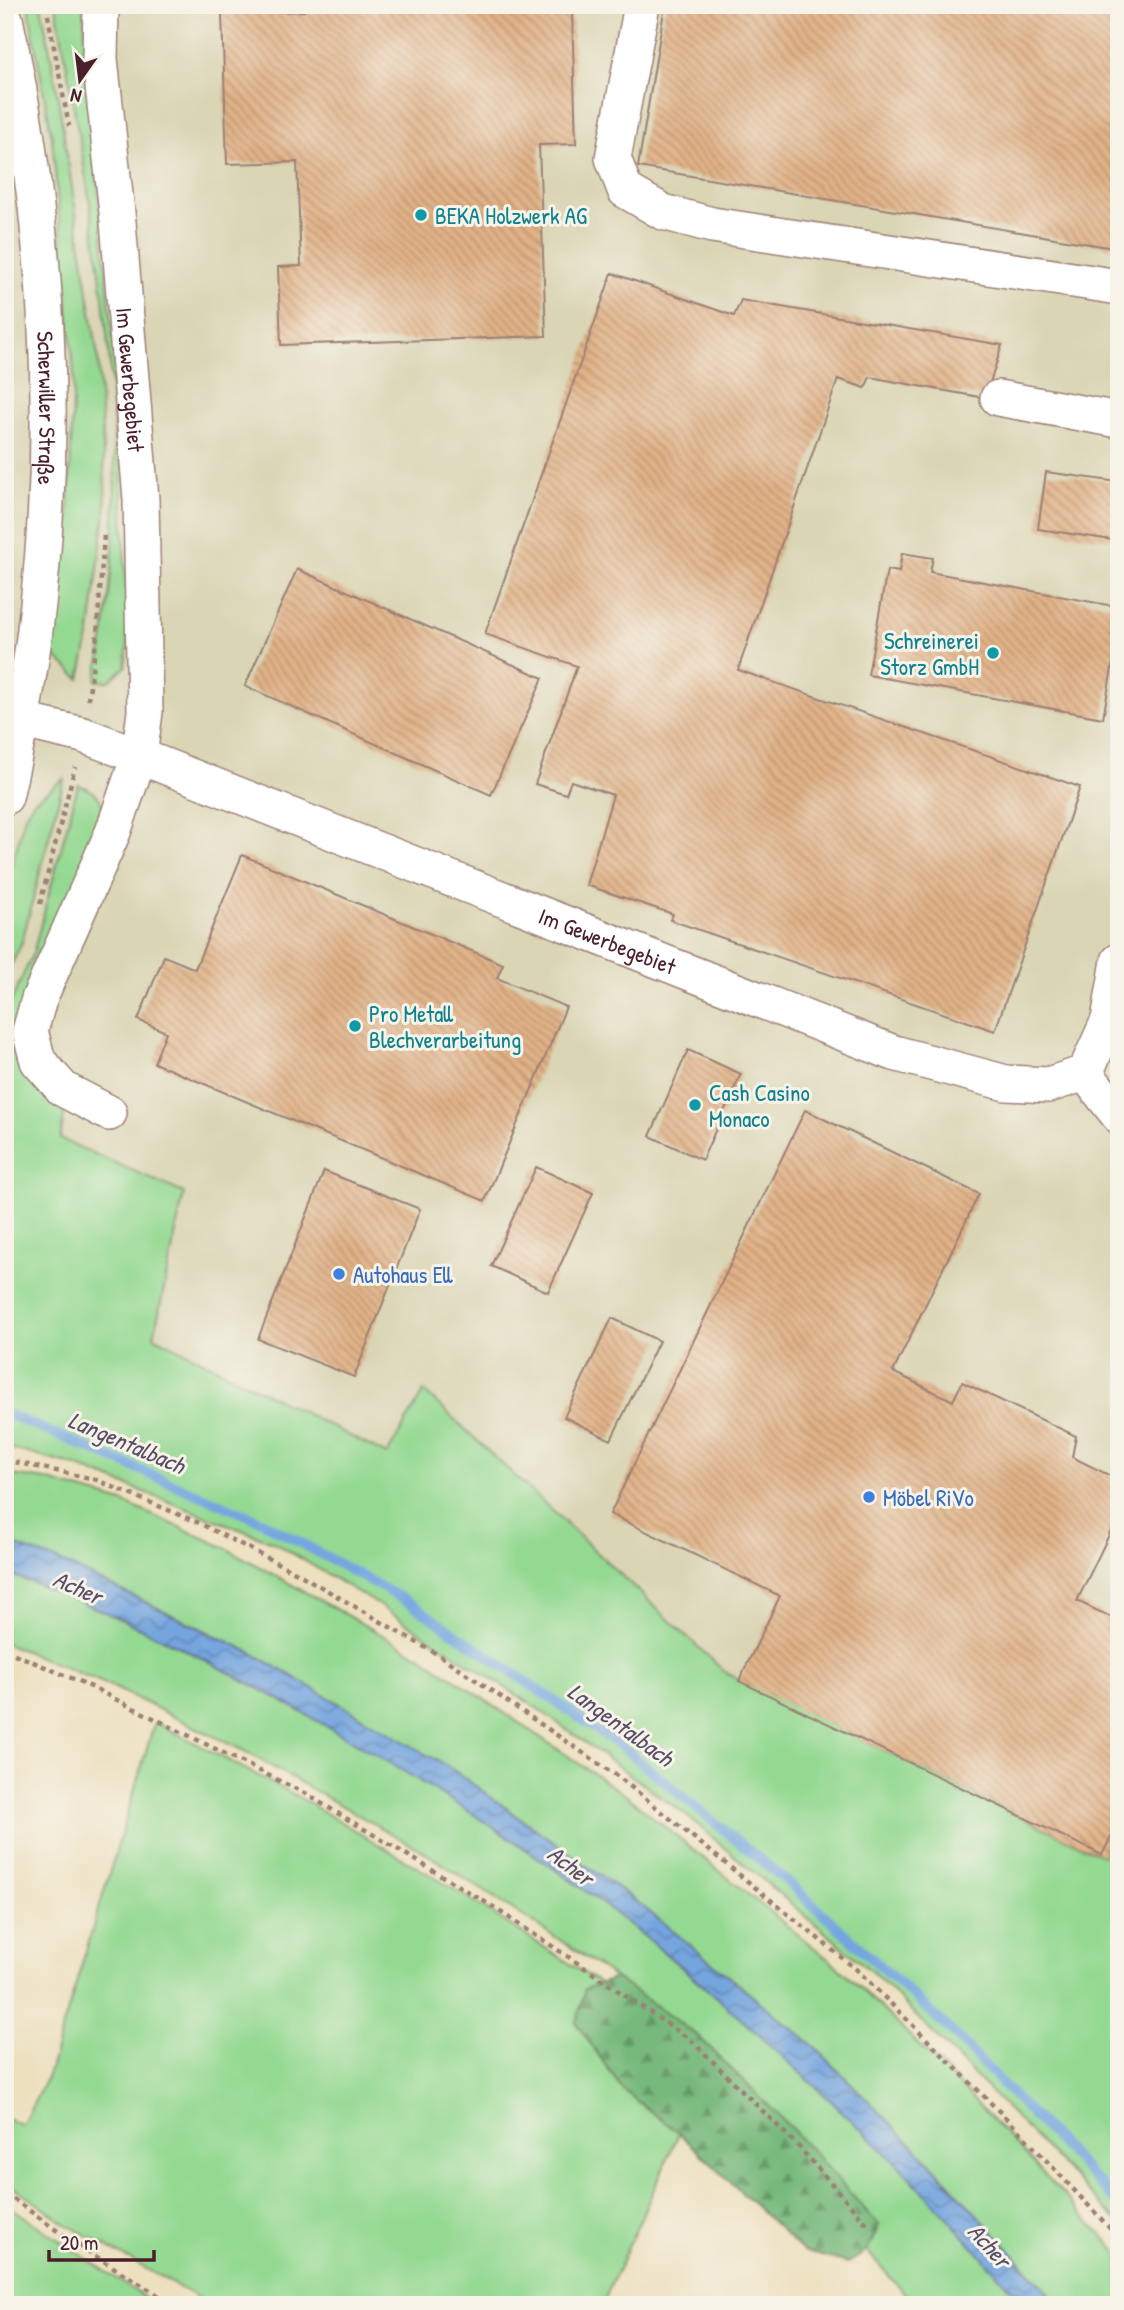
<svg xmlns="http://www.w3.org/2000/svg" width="1124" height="2310" viewBox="0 0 1124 2310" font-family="'Patrick Hand',sans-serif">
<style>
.built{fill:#dad5b5}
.grass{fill:#94d992;stroke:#6f7c5e;stroke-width:2}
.forest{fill:url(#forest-firs);stroke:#606c54;stroke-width:2}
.water{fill:url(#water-waves);stroke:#5f6285;stroke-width:2}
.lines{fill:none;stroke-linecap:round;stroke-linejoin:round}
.stream{stroke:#74a5df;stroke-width:10}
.building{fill:url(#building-back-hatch)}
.minor-casing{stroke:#9c8075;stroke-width:38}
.path{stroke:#9c8075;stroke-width:4.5;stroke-dasharray:5 5;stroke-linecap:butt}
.minor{stroke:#fff;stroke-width:35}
.culture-dot{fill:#0f9aa8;stroke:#f7f3e8;stroke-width:2.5}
.shop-dot{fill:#3f7fe0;stroke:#f7f3e8;stroke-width:2.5}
.labels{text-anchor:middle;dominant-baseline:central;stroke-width:6;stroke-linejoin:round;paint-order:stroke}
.culture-label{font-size:23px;fill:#0d838f;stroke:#f7f3e8;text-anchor:start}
.street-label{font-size:23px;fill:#4a1f2b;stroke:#f7f3e8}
.shop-label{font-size:23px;fill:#366cbe;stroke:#f7f3e8;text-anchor:start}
.water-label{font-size:24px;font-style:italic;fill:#594e6a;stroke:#f7f3e8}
</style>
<defs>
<pattern id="forest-firs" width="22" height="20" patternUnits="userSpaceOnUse" patternTransform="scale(1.75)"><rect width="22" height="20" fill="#77b97c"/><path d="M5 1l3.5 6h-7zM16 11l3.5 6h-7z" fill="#649666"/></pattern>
<pattern id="water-waves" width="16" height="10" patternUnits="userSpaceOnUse" patternTransform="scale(1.75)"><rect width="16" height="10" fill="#74a5df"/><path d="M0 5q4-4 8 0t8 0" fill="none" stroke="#6186b5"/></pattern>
<pattern id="building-back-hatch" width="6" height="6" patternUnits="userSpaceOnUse" patternTransform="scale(1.75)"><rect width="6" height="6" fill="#e1b287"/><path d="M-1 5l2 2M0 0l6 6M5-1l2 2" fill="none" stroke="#b8906f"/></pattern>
</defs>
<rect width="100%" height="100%" fill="#f7f3e8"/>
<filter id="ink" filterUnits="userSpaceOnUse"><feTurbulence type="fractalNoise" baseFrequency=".0143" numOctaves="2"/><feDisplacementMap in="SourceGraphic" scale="14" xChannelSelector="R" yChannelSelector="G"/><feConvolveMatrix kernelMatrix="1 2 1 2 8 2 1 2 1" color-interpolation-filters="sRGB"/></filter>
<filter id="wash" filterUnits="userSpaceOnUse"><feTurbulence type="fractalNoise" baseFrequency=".00686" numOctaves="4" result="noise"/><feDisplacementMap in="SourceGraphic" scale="28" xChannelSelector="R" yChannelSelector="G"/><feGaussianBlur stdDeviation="1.57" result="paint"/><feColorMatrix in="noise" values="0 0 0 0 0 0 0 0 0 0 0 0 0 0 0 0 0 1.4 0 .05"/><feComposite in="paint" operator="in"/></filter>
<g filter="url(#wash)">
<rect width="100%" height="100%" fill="#ede0bf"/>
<path class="built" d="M5,5H1119V1822L1102,1856L727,1674L424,1391L388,1455L154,1336L184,1193L60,1139L29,1074L5,1038Z"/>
<path class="grass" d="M28,5H41L56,84L98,357L106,505L90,632L80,679L51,653L50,625L68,528L74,373L52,138Z
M56,5H83L91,121L118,386L128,646L125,667L109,681H96C142,457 95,227 56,5Z
M64,779L22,942L5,978V894L25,815L34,801Z
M78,785C96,790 101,797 105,814L29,1074L65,1110L60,1139L184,1193L154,1336L387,1455L424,1391L727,1674L1102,1856L1119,1822V2223L878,1977L686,1815L541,1711L374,1602L273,1542L79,1467L5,1447V1014L33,954Z
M12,1475L46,1480L123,1502L224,1547L422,1657L628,1797L843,1971L948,2073L1119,2253V2305H1059L935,2168L816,2048L636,1901L453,1770L252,1653L59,1561L5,1542V1477Z
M5,1573C116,1611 219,1665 321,1723C439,1790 556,1863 660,1949C741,2017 820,2089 896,2163C941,2208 982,2258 1025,2305H915L867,2251L879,2225L698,2036L572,1948L424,1852L246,1752L111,1686L5,1643Z
M155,1722L297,1796L459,1892L601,1984L585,1989L623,2090L679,2133L602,2305H211L66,2224L5,2181V2117L22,2126L49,2073Z
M5,2204L156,2305H16L5,2295Z"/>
<path class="forest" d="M616,1978L698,2036L794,2131L879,2225L867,2251L848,2263L803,2251L679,2133L623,2090L576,2023L585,1989Z"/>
<path class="water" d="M5,1542L59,1561L252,1653L453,1770L636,1901L816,2048L935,2168L1059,2305H1025C982,2258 941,2208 896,2163C820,2089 741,2017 660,1949C556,1863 439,1790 321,1723C219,1665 116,1611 5,1573Z"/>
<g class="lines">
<path class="stream" d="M5,1413L261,1521L410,1603L621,1746L789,1883L946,2026L1119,2204"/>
</g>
<g id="blocks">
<path class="building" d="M303,5H537L538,13L572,12L576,144L539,145L546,336L281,345L278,267L301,266L297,162L227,164L222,14L304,11Z
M665,5H1119V249L638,167Z
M612,273L734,316L741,300L1002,345L985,398L870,377L865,388L838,379L738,670L1080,787L995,1031L670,920L673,914L586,885L613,795L571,781L566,794L535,784L577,666L485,634Z
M1046,472L1119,482V541L1038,529Z
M902,553L933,558L930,572L1119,607V630L1103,718L868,675L887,570L899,572Z
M297,569L543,678L491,795L245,686Z
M242,855L503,964L497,978L566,1007L485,1201L154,1063L166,1032L138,1020L164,956L195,969Z
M688,1050L741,1074L702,1160L650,1136Z
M805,1110L979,1194L893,1372L953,1401L962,1382L1076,1436L1072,1457L1119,1480V1514L1077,1601L1119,1621V1821L1102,1855L739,1681L780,1596L610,1514Z
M536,1167L593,1193L548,1292L491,1266Z
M324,1171L420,1209L354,1377L258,1339Z
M612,1318L659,1341L611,1440L564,1417Z"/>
</g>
</g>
<g filter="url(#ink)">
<use href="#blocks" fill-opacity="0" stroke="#9c8075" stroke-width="2"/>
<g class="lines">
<defs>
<g id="minor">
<path id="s1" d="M101,5L100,59L118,222L141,499L145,712L139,756L113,832L39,999L30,1031L38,1061L63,1089L109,1113"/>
<path d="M642,5L613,158L625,190L663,212L712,225L1119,287"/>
<path id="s2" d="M5,19C60,275 65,542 5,797"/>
<path d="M998,398L1119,420"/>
<path id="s3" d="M23,721L83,735L139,756L894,1053L1006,1083L1048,1085L1085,1073L1119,1116"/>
<path d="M1085,1073L1109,1020L1119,961"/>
</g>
</defs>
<use href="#minor" class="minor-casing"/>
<path class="path" d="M46,5L69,126
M88,700L97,635L104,534
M40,904L75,767
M5,1460L94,1479L197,1522L297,1573L442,1657L620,1778L857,1970L1015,2127L1119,2238
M5,1650L83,1683L306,1794L490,1905L588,1970L692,2041L799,2147L870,2227
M5,2193L70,2240L174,2305"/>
<use href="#minor" class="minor"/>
</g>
</g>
<g class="culture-dot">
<circle cx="421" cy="215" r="7"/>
<circle cx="993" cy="653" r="7"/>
<circle cx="355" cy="1026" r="7"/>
<circle cx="695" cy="1105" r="7"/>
</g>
<g class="shop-dot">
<circle cx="339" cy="1274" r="7"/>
<circle cx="869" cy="1497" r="7"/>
</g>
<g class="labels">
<g class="culture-label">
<text x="435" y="215">BEKA Holzwerk AG</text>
<text x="979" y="640" text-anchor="end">Schreinerei<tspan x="979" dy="26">Storz GmbH</tspan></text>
<text x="369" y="1013">Pro Metall<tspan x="369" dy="26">Blechverarbeitung</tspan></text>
<text x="709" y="1092">Cash Casino<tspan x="709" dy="26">Monaco</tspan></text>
</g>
<g class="street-label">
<text stroke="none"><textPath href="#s1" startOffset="376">Im Gewerbegebiet</textPath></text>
<text stroke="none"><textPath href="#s2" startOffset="392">Scherwiller Straße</textPath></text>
<text stroke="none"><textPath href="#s3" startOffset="625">Im Gewerbegebiet</textPath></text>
</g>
<g class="shop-label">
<text x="353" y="1274">Autohaus Ell</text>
<text x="883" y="1497">Möbel RiVo</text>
</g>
<g class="water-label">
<text transform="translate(127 1442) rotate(23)">Langentalbach</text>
<text transform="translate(78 1587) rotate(24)">Acher</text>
<text transform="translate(621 1724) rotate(36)">Langentalbach</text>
<text transform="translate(571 1865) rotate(37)">Acher</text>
<text transform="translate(990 2245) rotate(48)">Acher</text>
</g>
</g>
<rect width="1124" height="2310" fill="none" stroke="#f7f3e8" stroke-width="28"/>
<g transform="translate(80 80) rotate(194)" stroke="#f7f3e8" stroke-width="5" paint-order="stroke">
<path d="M0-5L12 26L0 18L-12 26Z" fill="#4a1f2b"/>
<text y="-10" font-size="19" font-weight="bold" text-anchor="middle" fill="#4a1f2b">N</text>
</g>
<path d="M49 2250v10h105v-10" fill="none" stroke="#4a1f2b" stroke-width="3.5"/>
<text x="60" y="2250" font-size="21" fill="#4a1f2b" stroke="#f7f3e8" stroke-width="5" paint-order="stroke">20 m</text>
</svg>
